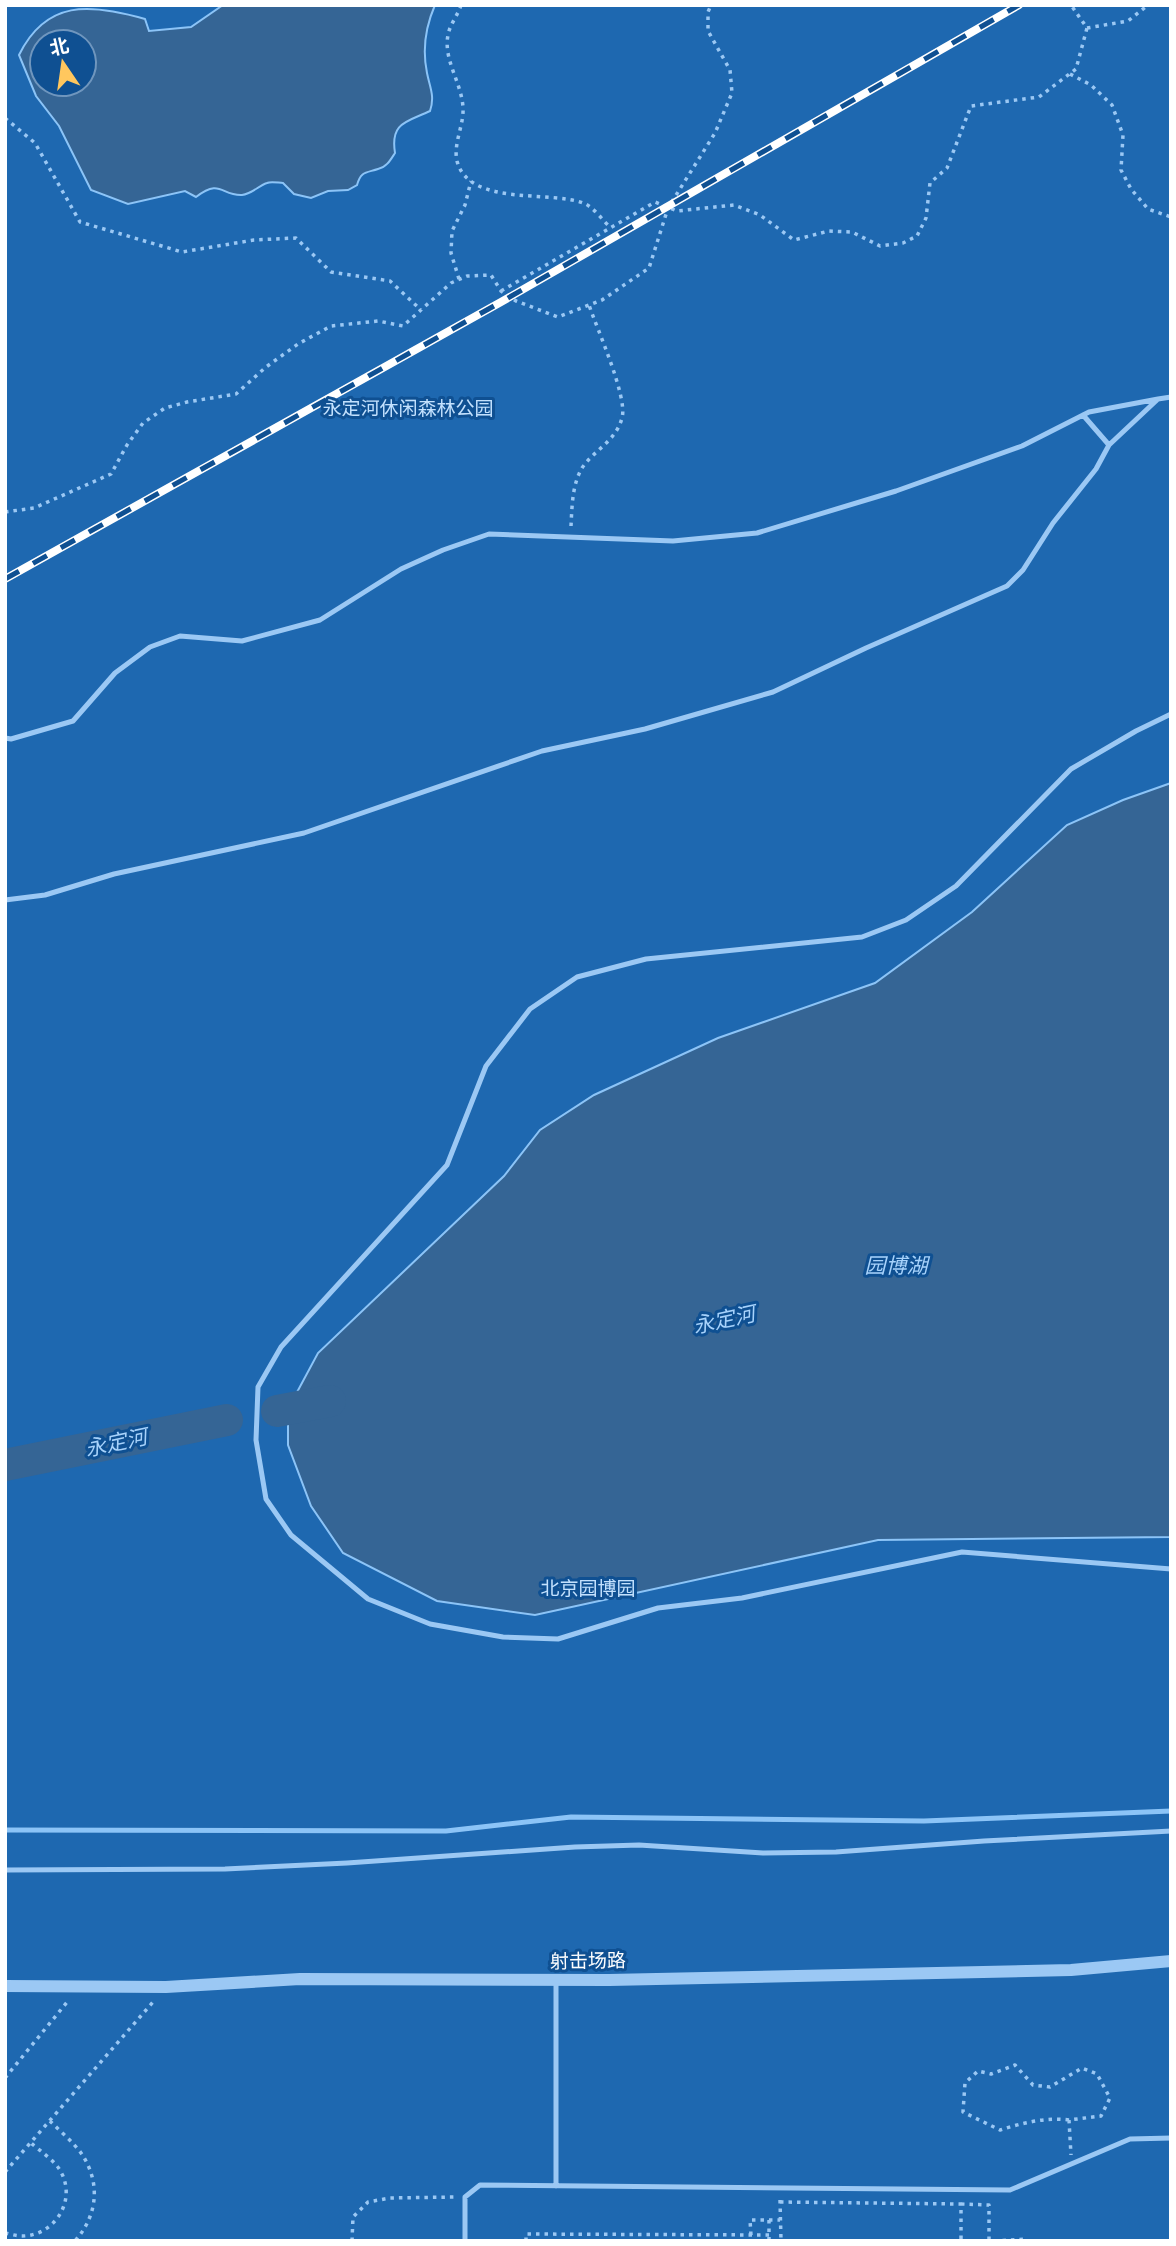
<svg xmlns="http://www.w3.org/2000/svg" width="1176" height="2246" viewBox="0 0 1176 2246" font-family="'Roboto Condensed','Noto Sans SC',sans-serif">
<style>
.green{fill:#1e68b0;fill-rule:evenodd}
.water{fill:#356595;stroke:#8cc4f7;stroke-width:2;fill-rule:evenodd}
.lines{fill:none;stroke-linecap:round;stroke-linejoin:round}
.stream{stroke:#8cc4f7;stroke-width:5}
.river{stroke:#356595;stroke-width:32}
.path{stroke:#9bc8f4;stroke-width:3.5;stroke-dasharray:3.5 5;stroke-linecap:butt}
.service{stroke:#9bc8f4;stroke-width:5}
.tertiary{stroke:#9bc8f4;stroke-width:12}
.rail-casing{stroke:#fff;stroke-width:8}
.rail{stroke:#0f5092;stroke-width:5;stroke-dasharray:16;stroke-linecap:butt}
.labels{text-anchor:middle;dominant-baseline:central;stroke-width:6;stroke-linejoin:round;paint-order:stroke}
.park-label{font-size:19px;fill:#c3e1fe;stroke:#0f5092}
.street-label{font-size:19px;fill:#fff;stroke:#0f5092}
.water-label{font-size:21px;font-style:italic;fill:#a7d2fb;stroke:#0f5092}
</style>
<rect width="100%" height="100%" fill="#0f5092"/>
<path class="green" d="M5,5H1171V2241H5ZM42,42H84V84H42Z"/>
<path class="water" d="M223,5H435C425,28 422,49 427,73C430,88 435,96 430,111C407,122 390,122 395,153C391,159 387,167 378,169C366,173 361,171 357,185L348,190L328,191L311,198L294,194L283,183C279,183 271,181 267,183C258,186 252,194 242,195C221,196 221,178 196,197L185,191L128,204L91,190L59,126L36,96L19,55C46,0 89,3 145,19L149,31L191,27ZM42,42H84V84H42Z
M1171,783V1537L878,1540L535,1615L437,1601L343,1553L311,1506L288,1445V1409L318,1353L504,1176L540,1130L594,1095L718,1038L875,983L972,912L1067,825L1123,800Z"/>
<g class="lines">
<path class="stream" d="M5,1830L446,1831L571,1817L924,1821L1171,1811"/>
<path class="river" d="M277,1411L330,1401
M5,1465L227,1420"/>
<path class="path" d="M461,5C458,15 450,24 448,35C443,60 462,83 463,108C464,125 453,144 457,161C469,207 550,190 583,203C593,206 603,221 611,228
M1087,28L1128,21L1148,5
M1070,74L1091,85L1112,105L1123,135L1121,170L1131,189L1148,209L1171,217
M5,118L35,143L80,222L182,252L254,240L296,238L331,272L390,281L421,310
M459,279L451,253L452,231L465,205L471,181
M501,291L655,202L677,211L734,205L760,215L794,240L829,231L852,232L880,246L903,243L917,236L926,218L930,183L947,168L971,106L1039,97L1076,69L1087,28L1071,5
M5,512L34,508L111,474L127,445L143,423L165,408L187,402L236,394L266,367L298,344L331,326L378,321L403,326L451,283L467,276L491,275L501,291L516,301L558,317L602,300L649,268L668,208L715,133L732,93L730,70L708,31V12L711,5
M571,526C572,507 572,485 582,468C594,450 616,441 622,418C628,397 597,329 589,305
M5,2078L68,2001
M1069,2120C1046,2117 1022,2123 1000,2130L963,2112L965,2083L978,2071L991,2074L1015,2065L1033,2085L1050,2087L1082,2068L1097,2074L1110,2098L1101,2116L1069,2120L1071,2155
M50,2121C60,2131 73,2142 81,2153C101,2182 98,2215 75,2241
M5,2172L153,2002
M780,2200L781,2241
M780,2202L961,2204V2241
M961,2204L989,2205V2241
M769,2220V2241
M5,2233C10,2234 16,2236 22,2236C53,2236 76,2203 62,2174C57,2162 40,2151 31,2143
M751,2235L750,2220H780
M352,2241L353,2217L368,2202L390,2198L454,2197
M526,2241V2234L769,2235
M994,2241L1026,2239L1027,2241"/>
<path class="service" d="M1083,415L1109,445
M1171,714L1136,731L1071,769L956,886L906,920L862,937L646,959L577,977L530,1009L486,1066L447,1165L281,1347L258,1387L256,1440L266,1499L291,1535L368,1599L430,1624L503,1637L558,1639L658,1608L742,1598L962,1552L1171,1569
M5,738L11,739L73,721L115,673L150,647L180,636L242,641L320,620L401,569L443,550L489,534L673,541L757,533L896,491L1022,446L1089,412L1158,399
M5,900L45,895L114,874L304,833L542,751L645,729L773,692L866,648L1007,586L1023,570L1053,523L1096,469L1109,445L1158,399L1171,397
M5,1870L225,1869L347,1863L575,1847L639,1845L763,1853L836,1852L984,1841L1171,1831
M556,2186V1981
M465,2241V2197L480,2185L1010,2190L1130,2139L1171,2138"/>
<path class="tertiary" d="M5,1986L166,1987L300,1979L609,1980L1071,1970L1171,1961"/>
<defs>
<path id="rail" d="M5,579L501,302L1019,5"/>
</defs>
<use href="#rail" class="rail-casing"/>
<use href="#rail" class="rail"/>
</g>
<g class="labels">
<g class="park-label">
<text x="408" y="408">永定河休闲森林公园</text>
<text x="588" y="1588">北京园博园</text>
</g>
<g class="street-label">
<text transform="translate(588 1961) rotate(-1)">射击场路</text>
</g>
<g class="water-label">
<text x="896" y="1266">园博湖</text>
<text transform="translate(724 1320) rotate(-12)">永定河</text>
<text transform="translate(116 1443) rotate(-12)">永定河</text>
</g>
</g>
<rect width="1176" height="2246" fill="none" stroke="#ffffff" stroke-width="14"/>
<g transform="translate(63 63) rotate(347)"><circle r="33" fill="#0f5092" stroke="#6f96be" stroke-width="2"/>
<path d="M0-5L12 26L0 18L-12 26Z" fill="#ffc75e"/>
<text y="-10" font-size="19" font-weight="bold" text-anchor="middle" fill="#ffffff">北</text>
</g>
</svg>
